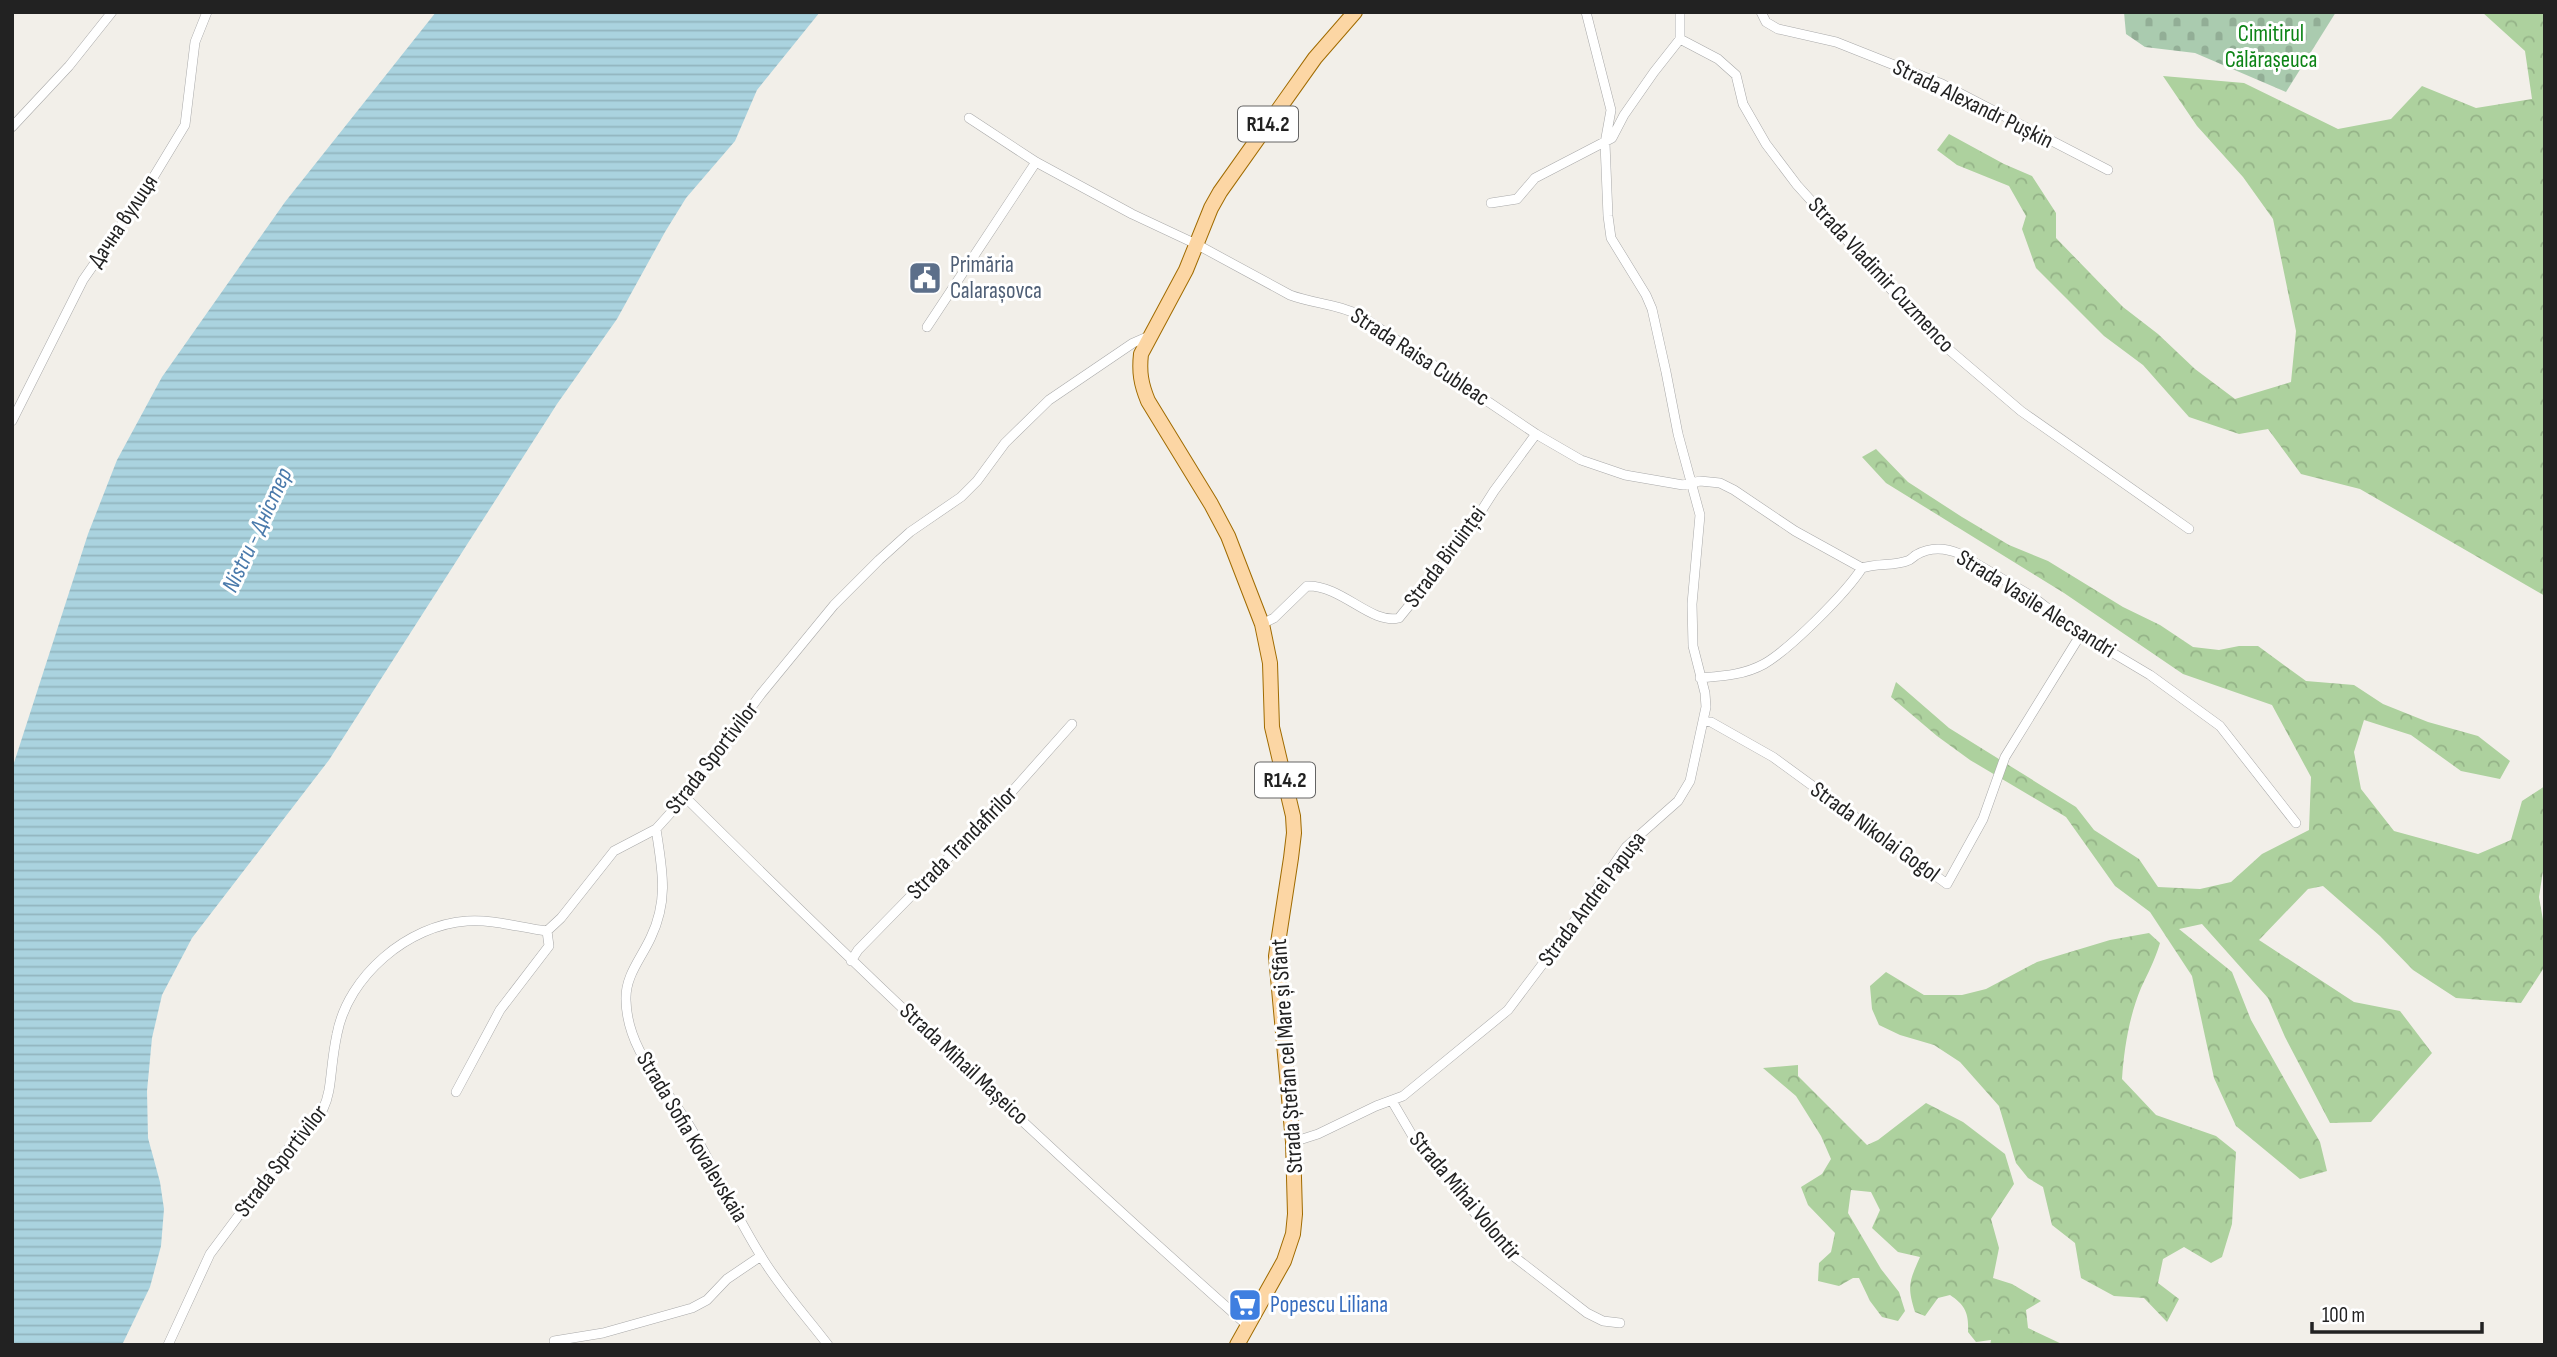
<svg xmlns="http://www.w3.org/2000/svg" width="2557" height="1357" viewBox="0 0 2557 1357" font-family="'Sofia Sans Condensed',sans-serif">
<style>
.forest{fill:url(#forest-crowns)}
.cemetery{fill:url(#cemetery-stones)}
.water{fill:url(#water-rules)}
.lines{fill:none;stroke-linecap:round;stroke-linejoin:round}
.minor-casing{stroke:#a9a9a9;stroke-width:10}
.primary-casing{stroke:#a06b00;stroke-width:16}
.minor{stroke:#fff;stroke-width:9}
.primary{stroke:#fcd6a4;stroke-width:14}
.labels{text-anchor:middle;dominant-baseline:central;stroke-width:6;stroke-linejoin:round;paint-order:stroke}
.shield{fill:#fff;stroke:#646464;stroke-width:2}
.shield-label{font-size:21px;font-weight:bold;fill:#222}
.park-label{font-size:23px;fill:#0c8416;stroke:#fff}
.street-label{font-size:23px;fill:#222;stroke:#fff}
.service-label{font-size:23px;fill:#4e5e75;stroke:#fff;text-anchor:start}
.shop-label{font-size:23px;fill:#366cbe;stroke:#fff;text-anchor:start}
.water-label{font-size:24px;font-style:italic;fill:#4a7aab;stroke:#fff}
</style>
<defs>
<pattern id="forest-crowns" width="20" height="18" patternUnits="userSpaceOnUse" patternTransform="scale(1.75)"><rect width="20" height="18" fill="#add19e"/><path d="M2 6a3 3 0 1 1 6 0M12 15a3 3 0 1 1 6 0" fill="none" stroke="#95b388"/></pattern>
<pattern id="cemetery-stones" width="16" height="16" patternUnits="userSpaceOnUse" patternTransform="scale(1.75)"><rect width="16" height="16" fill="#aacbaf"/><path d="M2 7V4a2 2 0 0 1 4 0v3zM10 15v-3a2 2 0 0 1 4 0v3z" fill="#92ae96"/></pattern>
<pattern id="water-rules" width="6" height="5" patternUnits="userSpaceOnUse" patternTransform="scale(1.75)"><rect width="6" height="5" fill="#aad3df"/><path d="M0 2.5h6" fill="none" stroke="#92b5bf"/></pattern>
</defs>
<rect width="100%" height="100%" fill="#f2efe9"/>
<path class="forest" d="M2482,12H2545V596L2360,489L2301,474L2268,429L2239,434L2189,417L2143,365L2104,336L2036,268L2022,229L2026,216L2009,186L1957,165L1937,150L1949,134L2004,164L2032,176L2056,213V238L2123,307L2158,334L2195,369L2235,399L2291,382L2296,331L2273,219L2243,177L2197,126L2163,76L2244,83L2338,129L2391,119L2422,86L2476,108L2532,99L2525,51Z
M1876,449L1908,482L1962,517L2009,545L2048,561L2123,607L2160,625L2193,647L2219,650L2239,646H2258L2306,681L2354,685L2383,704L2428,722L2478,736L2510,761L2500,779L2461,771L2411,735L2364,720L2354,752L2361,789L2394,831L2478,854L2511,840L2522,801L2545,786V858L2539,897L2545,932V966L2521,1003L2456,998L2413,970L2380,936L2323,886L2308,889L2259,940L2354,1002L2400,1011L2432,1053L2371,1122L2330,1123L2285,1037L2268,998L2202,924L2179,929L2232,972L2251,1020L2320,1142L2327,1171L2300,1179L2236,1126L2214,1078L2192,976L2150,912L2115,886L2066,817L1970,760L1937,736L1891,697L1896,682L1949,728L2076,807L2094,830L2139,859L2158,887L2200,889L2231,882L2262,854L2309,830L2311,777L2272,705L2183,674L2064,593L1886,483L1862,457Z
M2149,933L2160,943C2155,960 2148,973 2141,988C2129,1017 2124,1049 2122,1079L2156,1115L2216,1136L2236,1152L2232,1224L2222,1257L2211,1263L2184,1247L2163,1259L2158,1283L2179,1299L2167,1322L2144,1298L2114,1296L2081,1278L2075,1243L2052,1225L2043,1187L2028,1178L2016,1163L1999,1106L1960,1062L1934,1045L1900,1035L1879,1025L1872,1009L1870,986L1886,972L1924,995H1962L1986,989L2037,962L2110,940Z
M1798,1065V1076L1867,1145L1878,1140L1926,1103L1963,1122L2005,1154L2014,1184L1991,1219L1999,1248L1993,1278L2012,1284L2041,1301L2026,1310L2028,1328L2064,1345H1990L1991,1340L1976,1342L1968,1332C1969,1313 1965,1305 1950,1295L1938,1298L1925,1316L1915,1312C1907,1286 1909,1282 1920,1257L1898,1252L1872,1228L1880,1210L1871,1192L1851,1190L1848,1213L1881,1269L1899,1292L1905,1311L1898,1321L1882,1317L1870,1301L1859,1278H1853L1839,1286L1818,1281L1819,1263L1831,1252L1835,1233L1808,1205L1801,1187L1822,1174L1831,1159L1821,1136L1796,1096L1763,1068Z"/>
<path class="cemetery" d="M2124,12H2336L2286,92L2195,53L2145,47L2126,34Z"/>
<path class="water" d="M436,12H820L757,90L735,141L686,198L665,232L617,319L557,404L329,760L192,938L162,995L152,1038L147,1091L148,1138L160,1182L164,1209L161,1246L150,1287L122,1345H12V769L88,534L117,460L162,377L285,202Z"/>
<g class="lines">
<defs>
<path id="minor" d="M1761,12L1766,22L1778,29L1836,42L1942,84L2108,170
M1680,39L1718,59L1736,75L1743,104L1766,144L1797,185L1933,336L2021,411L2189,529
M969,118L1036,162L1132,214L1196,244L1290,295C1314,304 1339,304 1361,316L1536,434L1581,460L1625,475L1683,485L1700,481L1720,483L1734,490L1795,531L1862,568C1877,563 1893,566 1907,561C1911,560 1913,557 1916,555C1930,547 1946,548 1960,554L2033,597L2081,634L2150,675L2220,726L2296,823
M12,127L69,66L112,12
M1491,203L1517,199L1535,178L1612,138L1624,115L1654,72L1680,39V12
M927,327L1036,162
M12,421L83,280L145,191L185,125L195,42L207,12
M1262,624L1274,618L1307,586C1342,585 1371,625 1399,618L1464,538L1494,491L1536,434
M1700,678C1723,676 1744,675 1764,664C1790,649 1846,593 1862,568
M1704,721L1711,722L1773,757L1947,884L1983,819L2005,757L2081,634
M685,797C868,978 1055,1155 1248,1326
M656,829C662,869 669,899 651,937C641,959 625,976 626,1000C627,1053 668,1088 692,1130C716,1172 736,1216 761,1256C780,1288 806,1316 828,1345
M851,961L858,950L1000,805L1072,724
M456,1092L500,1010L549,946L547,931
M1392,1101L1412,1135L1483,1223L1512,1255L1587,1313L1603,1321L1620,1323
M1293,1142L1318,1134L1376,1106L1403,1096L1508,1010L1566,933L1626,847L1678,801L1690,781L1706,707L1705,693L1693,646L1692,604L1700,515L1678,434L1666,372L1652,309L1646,295L1611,238L1608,216L1605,143L1611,110L1586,12
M554,1341L603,1333L692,1308L707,1300L727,1279L761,1256
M168,1345L210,1254L289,1148C340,1106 325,1090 337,1034C348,976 408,925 467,921C493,919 521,928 547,931L561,918L614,851L656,829L685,797L761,694L834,605L879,560L910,532L961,497L977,481L1005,443L1049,400L1133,343L1149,336"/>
<path id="primary" d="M1237,1345L1284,1261L1293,1234L1295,1214L1293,1142L1276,956L1291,858L1294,833L1293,816L1272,727L1270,663L1262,624L1228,536L1211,504L1148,401C1141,384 1139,372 1141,354L1186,270L1211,208L1220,192L1315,58L1355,12"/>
</defs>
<use href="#minor" class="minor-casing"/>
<use href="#primary" class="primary-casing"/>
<use href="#minor" class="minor"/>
<use href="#primary" class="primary"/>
</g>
<defs>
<symbol id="civic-square" viewBox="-11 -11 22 22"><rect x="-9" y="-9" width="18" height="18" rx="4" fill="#5c6f8a" stroke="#fff"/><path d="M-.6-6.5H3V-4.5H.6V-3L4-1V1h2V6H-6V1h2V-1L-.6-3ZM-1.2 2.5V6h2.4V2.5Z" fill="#fff"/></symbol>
<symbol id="supermarket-square" viewBox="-11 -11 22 22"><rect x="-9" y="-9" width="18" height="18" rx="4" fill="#3f7fe0" stroke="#fff"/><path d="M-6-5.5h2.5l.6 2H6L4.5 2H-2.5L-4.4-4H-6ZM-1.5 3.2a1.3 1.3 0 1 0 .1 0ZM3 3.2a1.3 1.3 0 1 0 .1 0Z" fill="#fff"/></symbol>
</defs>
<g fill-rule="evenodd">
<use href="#civic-square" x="906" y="259" width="38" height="38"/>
<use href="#supermarket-square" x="1226" y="1286" width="38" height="38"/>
</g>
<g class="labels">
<g class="shield">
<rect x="1238" y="106.5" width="60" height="35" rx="5"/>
<rect x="1255" y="762.5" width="60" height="35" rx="5"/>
</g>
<g class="shield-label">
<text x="1268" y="124">R14.2</text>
<text x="1285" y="780">R14.2</text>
</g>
<g class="park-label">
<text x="2271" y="34">Cimitirul<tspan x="2271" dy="26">Călărașeuca</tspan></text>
</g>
<g class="street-label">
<text transform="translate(1973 104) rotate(26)">Strada Alexandr Pușkin</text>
<text transform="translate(123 221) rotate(-56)">Дачна вулиця</text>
<text transform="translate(1881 275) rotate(47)">Strada Vladimir Cuzmenco</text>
<text transform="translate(1420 357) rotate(33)">Strada Raisa Cubleac</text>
<text transform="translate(1445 557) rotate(-53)">Strada Biruinței</text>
<text transform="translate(2036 604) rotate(32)">Strada Vasile Alecsandri</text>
<text transform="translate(712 758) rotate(-52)">Strada Sportivilor</text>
<text transform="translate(1875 832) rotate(36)">Strada Nikolai Gogol</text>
<text transform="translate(962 843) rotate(-46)">Strada Trandafirilor</text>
<text transform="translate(1592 899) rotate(-53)">Strada Andrei Papușa</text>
<text transform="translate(1287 1056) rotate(-94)">Strada Ștefan cel Mare și Sfânt</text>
<text transform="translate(964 1064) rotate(43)">Strada Mihail Mașeico</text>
<text transform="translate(692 1137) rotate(59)">Strada Sofia Kovalevskaia</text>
<text transform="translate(281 1161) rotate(-52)">Strada Sportivilor</text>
<text transform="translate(1465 1196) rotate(50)">Strada Mihai Volontir</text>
</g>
<g class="service-label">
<text x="950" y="265">Primăria<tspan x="950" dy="26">Calarașovca</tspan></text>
</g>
<g class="shop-label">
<text x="1270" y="1305">Popescu Liliana</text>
</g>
<g class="water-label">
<text transform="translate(257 530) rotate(-65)">Nistru - Дністер</text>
</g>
</g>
<rect width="2557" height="1357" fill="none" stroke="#222222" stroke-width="28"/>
<path d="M2312 1322v10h170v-10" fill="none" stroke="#222222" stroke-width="3.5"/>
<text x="2322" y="1322" font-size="21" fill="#222222" stroke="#ffffff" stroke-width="5" paint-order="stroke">100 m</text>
</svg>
